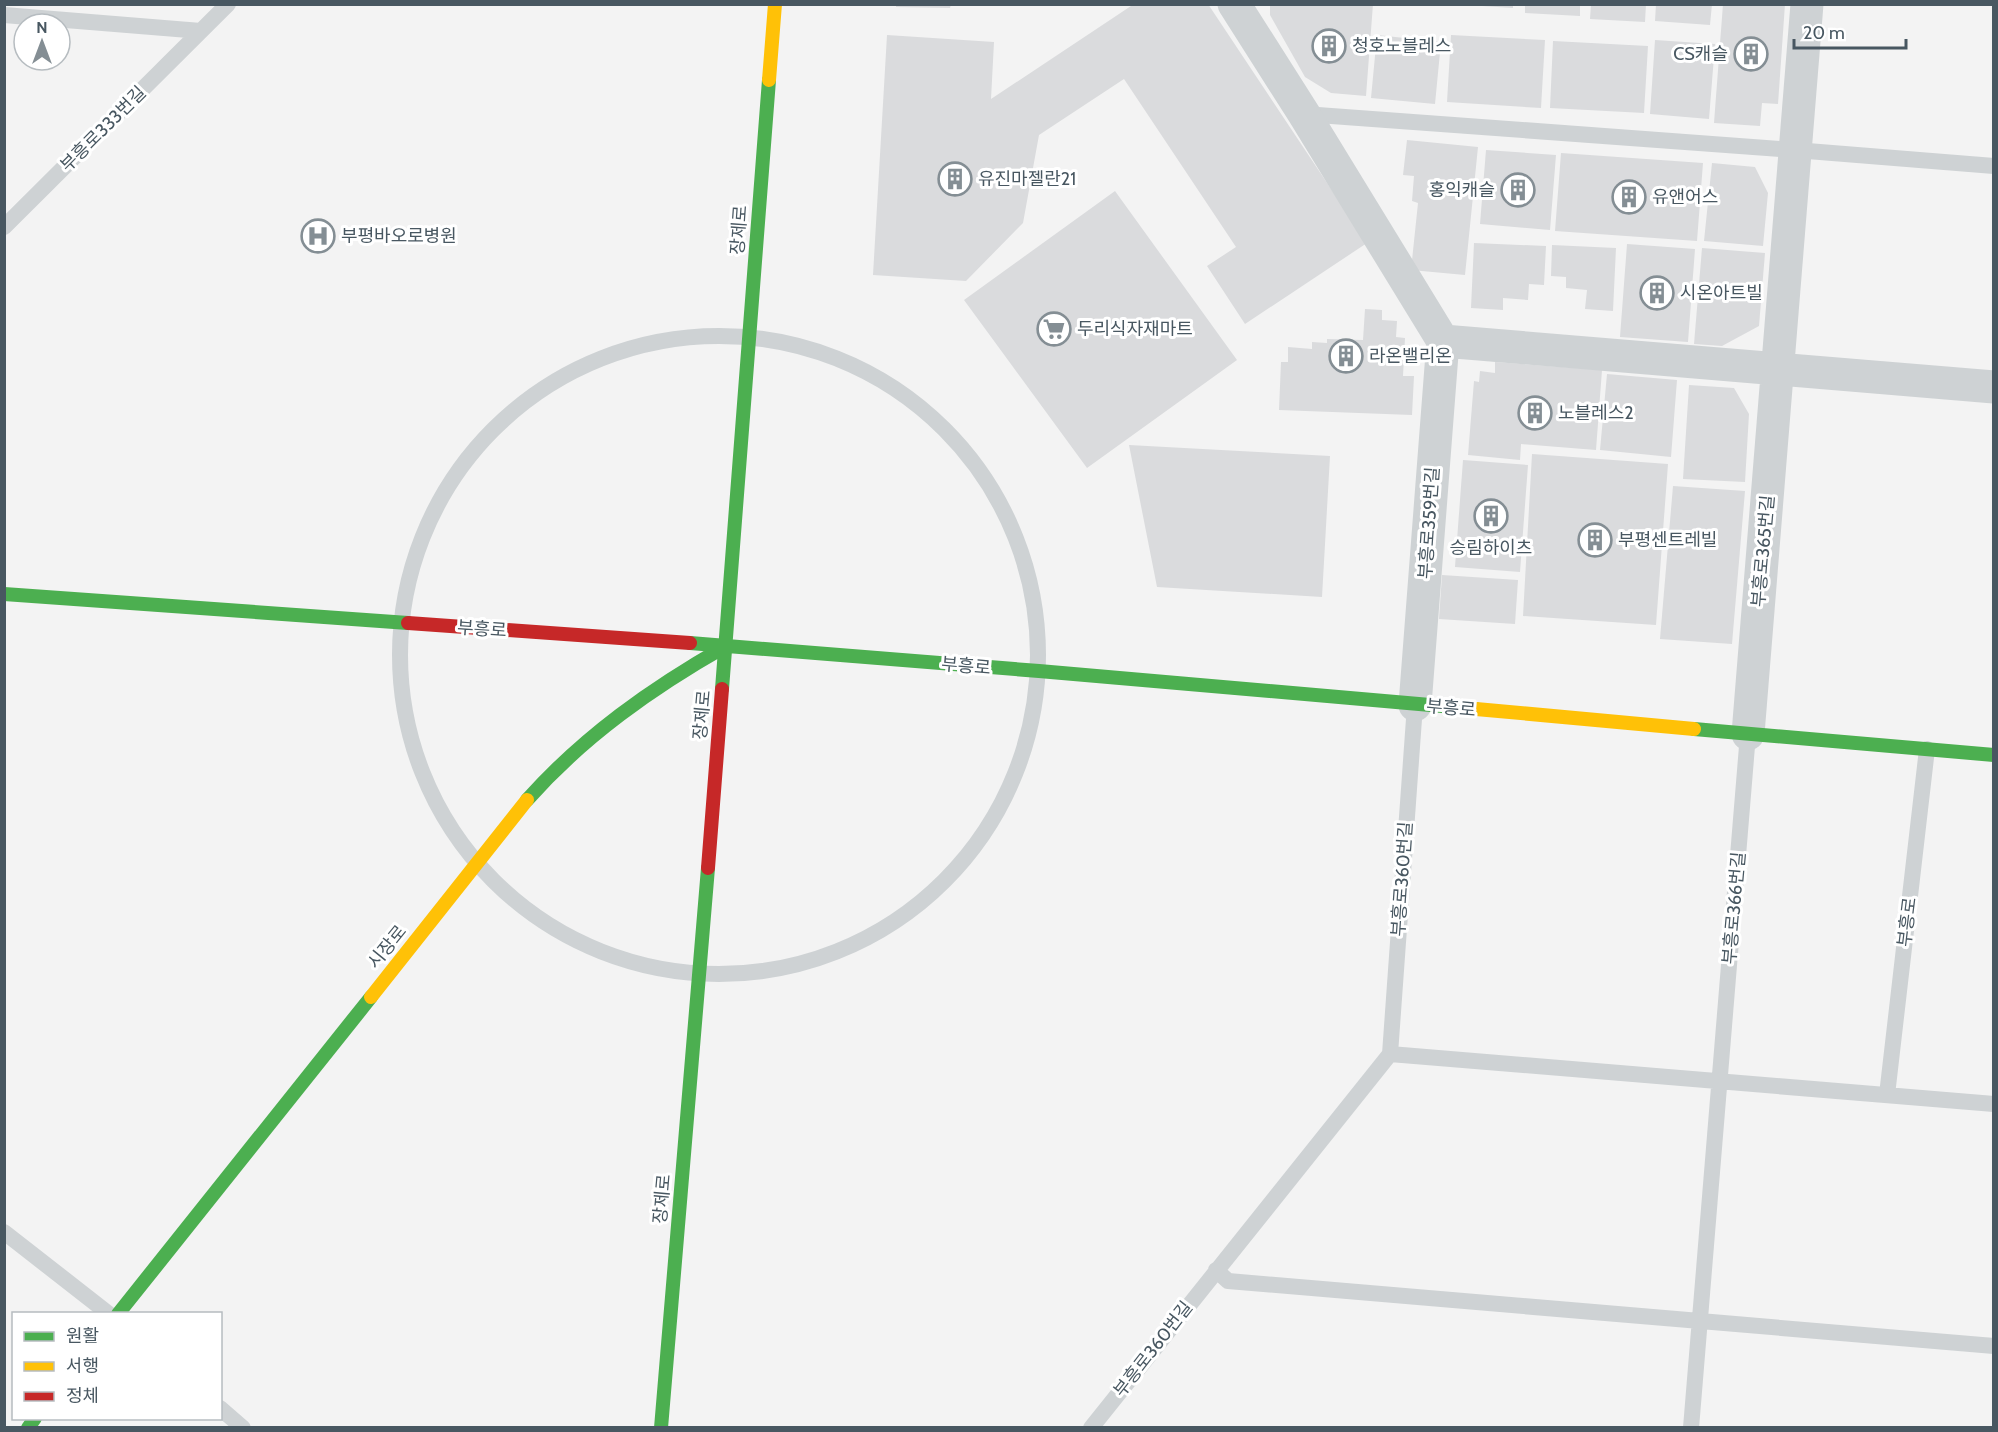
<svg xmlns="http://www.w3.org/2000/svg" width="1998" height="1432" viewBox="0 0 1998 1432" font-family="Cabin,'Noto Sans KR',sans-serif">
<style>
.building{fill:#dadbdd}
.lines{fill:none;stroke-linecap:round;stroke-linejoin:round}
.lane{stroke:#ced2d4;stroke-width:16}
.street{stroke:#ced2d4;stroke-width:33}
.fast{stroke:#4caf50;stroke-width:14}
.slow{stroke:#ffc107;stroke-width:14}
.jam{stroke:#c62828;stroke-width:14}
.labels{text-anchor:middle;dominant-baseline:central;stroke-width:6;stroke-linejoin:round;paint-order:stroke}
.poi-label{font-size:18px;fill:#485761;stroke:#fff;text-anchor:start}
.street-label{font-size:18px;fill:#485761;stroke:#fff}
</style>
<rect width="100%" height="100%" fill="#f3f3f3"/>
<path class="building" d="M896,4H951L950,8L896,7Z
M1134,4H1208L1367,243L1245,324L1207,266L1236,247L1124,79L1039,135L1023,223L966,281L873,275L887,35L994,42L991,99Z
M1270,4H1373L1366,96L1331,93L1305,77L1270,15Z
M1482,4H1513V8L1482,6Z
M1525,4H1580V16L1525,13Z
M1591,4H1646L1645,22L1590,19Z
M1656,4H1712L1710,25L1655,21Z
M1723,4H1785L1778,104L1762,103L1760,126L1714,123Z
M1377,35L1441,42L1435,104L1371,98Z
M1451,35L1545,40L1541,108L1447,102Z
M1655,40L1715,44L1709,119L1650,114Z
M1553,41L1648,46L1644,113L1550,108Z
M1407,140L1478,147L1465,275L1411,270L1418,203L1412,201L1414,176L1403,175Z
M1486,150L1556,155L1550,230L1480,224Z
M1561,153L1703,163L1697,241L1555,231Z
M1712,163L1755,167L1768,193L1763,246L1704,241Z
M1115,191L1237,360L1087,468L964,300Z
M1474,243L1546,246L1544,285L1529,284L1528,300L1503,298V310L1471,308Z
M1627,244L1695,249L1688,342L1620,337Z
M1552,245L1616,248L1613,311L1585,309L1587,290L1566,288V277L1551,276Z
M1702,248L1765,253L1759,326L1722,346L1694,344Z
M1365,309L1382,310V320L1397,321L1396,337L1405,338L1403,376H1414L1412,415L1279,410L1281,362H1288V347L1312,349V342L1327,343V339L1363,340Z
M1495,362L1602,370L1596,450L1521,444L1520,460L1468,455L1474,381L1479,382L1480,371L1495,373Z
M1607,374L1677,380L1671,457L1600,450Z
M1689,385L1734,388L1749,414L1745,482L1683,479Z
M1129,445L1330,456L1322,597L1157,587Z
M1532,454L1668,464L1656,625L1523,616Z
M1463,460L1528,465L1520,572L1455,567Z
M1673,486L1745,491L1732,644L1660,639Z
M1442,575L1518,580L1515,624L1439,619Z"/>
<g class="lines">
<path class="lane" d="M4,15L201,31
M1304,114L1795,150L1994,166
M4,227L228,4
M400 655a319 319 0 1 1 638 0a319 319 0 1 1-638 0Z
M1390,1054L1994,1104
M1887,1095L1927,749
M4,1232L109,1314
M1216,1270L1228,1281L1994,1346
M220,1408L243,1428
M1091,1428L1390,1054L1415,705
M1691,1428L1748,734"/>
<path class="street" d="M1234,4L1304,114L1443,341L1415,705
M1443,341L1994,387
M1748,734L1807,4"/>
<path class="fast" d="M4,594L408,623
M690,643L1039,671L1476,709
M722,689L769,80
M1694,729L1994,755
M527,800C584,736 652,688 726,646
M118,1314L371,997
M28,1428L35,1418
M661,1428L708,868"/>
<path class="slow" d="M769,80L775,4
M1476,709L1694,729
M371,997L527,800"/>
<path class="jam" d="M408,623L690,643
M708,868L722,689"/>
</g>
<defs>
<symbol id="building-ring" viewBox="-11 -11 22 22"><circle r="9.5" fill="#fff" stroke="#848e94" stroke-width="1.5"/><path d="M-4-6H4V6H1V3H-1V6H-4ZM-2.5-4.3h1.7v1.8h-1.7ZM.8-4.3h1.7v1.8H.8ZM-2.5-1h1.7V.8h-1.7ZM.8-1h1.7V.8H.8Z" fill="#848e94"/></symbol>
<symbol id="hospital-ring" viewBox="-11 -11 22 22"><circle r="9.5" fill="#fff" stroke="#848e94" stroke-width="1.5"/><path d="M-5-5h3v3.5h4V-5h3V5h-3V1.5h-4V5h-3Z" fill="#848e94"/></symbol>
<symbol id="supermarket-ring" viewBox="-11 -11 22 22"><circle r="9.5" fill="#fff" stroke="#848e94" stroke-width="1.5"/><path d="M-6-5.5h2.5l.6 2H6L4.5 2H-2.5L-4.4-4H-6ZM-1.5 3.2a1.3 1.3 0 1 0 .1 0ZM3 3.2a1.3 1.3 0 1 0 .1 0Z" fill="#848e94"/></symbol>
</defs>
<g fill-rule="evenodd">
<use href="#building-ring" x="1310" y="27" width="38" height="38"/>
<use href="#building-ring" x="1732" y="35" width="38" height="38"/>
<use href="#building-ring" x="936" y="160" width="38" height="38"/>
<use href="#building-ring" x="1499" y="171" width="38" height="38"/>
<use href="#building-ring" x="1610" y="178" width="38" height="38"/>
<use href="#hospital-ring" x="299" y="217" width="38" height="38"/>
<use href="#building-ring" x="1638" y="274" width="38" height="38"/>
<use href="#supermarket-ring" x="1035" y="310" width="38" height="38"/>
<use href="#building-ring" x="1327" y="337" width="38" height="38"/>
<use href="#building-ring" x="1516" y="394" width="38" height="38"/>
<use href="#building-ring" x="1472" y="497" width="38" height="38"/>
<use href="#building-ring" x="1576" y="521" width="38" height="38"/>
</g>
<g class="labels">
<g class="poi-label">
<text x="1352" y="46">청호노블레스</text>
<text x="1728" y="54" text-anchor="end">CS캐슬</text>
<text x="978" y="179">유진마젤란21</text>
<text x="1495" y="190" text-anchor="end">홍익캐슬</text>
<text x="1652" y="197">유앤어스</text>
<text x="341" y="236">부평바오로병원</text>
<text x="1680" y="293">시온아트빌</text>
<text x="1077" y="329">두리식자재마트</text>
<text x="1369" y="356">라온밸리온</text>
<text x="1558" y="413">노블레스2</text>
<text x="1618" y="540">부평센트레빌</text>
<text x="1491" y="548" text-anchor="middle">승림하이츠</text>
</g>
<g class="street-label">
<text transform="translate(103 129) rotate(-45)">부흥로333번길</text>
<text transform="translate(739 230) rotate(-86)">장제로</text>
<text transform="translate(1429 523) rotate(-86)">부흥로359번길</text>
<text transform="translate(1763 551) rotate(-85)">부흥로365번길</text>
<text transform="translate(482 629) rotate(4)">부흥로</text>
<text transform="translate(966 666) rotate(5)">부흥로</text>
<text transform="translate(1451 708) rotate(5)">부흥로</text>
<text transform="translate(702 715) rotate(-85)">장제로</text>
<text transform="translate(1402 879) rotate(-86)">부흥로360번길</text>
<text transform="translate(1734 908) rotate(-85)">부흥로366번길</text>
<text transform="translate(1907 922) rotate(-83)">부흥로</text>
<text transform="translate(387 947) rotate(-51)">시장로</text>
<text transform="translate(662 1199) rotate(-85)">장제로</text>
<text transform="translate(1153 1349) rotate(-52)">부흥로360번길</text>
</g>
</g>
<rect width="1998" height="1432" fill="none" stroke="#485761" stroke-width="12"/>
<rect x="12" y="1312" width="210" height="108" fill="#ffffff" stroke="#b6bcc0" stroke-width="1.5"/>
<rect x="24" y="1332" width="30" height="9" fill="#4caf50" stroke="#b6bcc0" stroke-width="1.5"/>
<text x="66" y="1342" font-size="18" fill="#485761">원활</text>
<rect x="24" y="1362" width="30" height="9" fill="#ffc107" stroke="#b6bcc0" stroke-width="1.5"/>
<text x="66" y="1372" font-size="18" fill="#485761">서행</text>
<rect x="24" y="1392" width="30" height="9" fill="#c62828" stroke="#b6bcc0" stroke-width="1.5"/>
<text x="66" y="1402" font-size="18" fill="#485761">정체</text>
<g transform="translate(42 42)"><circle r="28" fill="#ffffff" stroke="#b6bcc0" stroke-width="1.5"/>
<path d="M0-4.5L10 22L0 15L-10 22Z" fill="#848e94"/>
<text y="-9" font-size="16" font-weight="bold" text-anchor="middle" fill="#485761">N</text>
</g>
<path d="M1794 39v9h112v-9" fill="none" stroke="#485761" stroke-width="3"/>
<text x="1803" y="39" font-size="18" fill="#485761" stroke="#ffffff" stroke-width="4.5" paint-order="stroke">20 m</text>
</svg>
